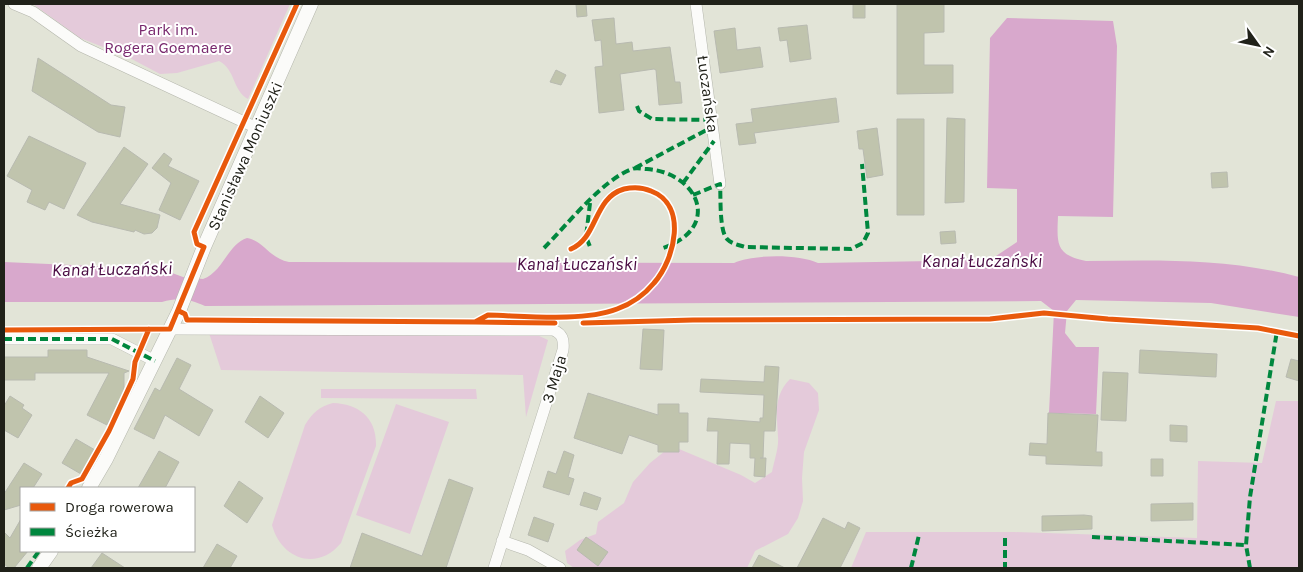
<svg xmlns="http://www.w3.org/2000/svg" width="1303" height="572" viewBox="0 0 1303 572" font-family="Karla,sans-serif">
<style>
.green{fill:#e4cada}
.water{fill:#d8a8cc}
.building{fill:#c0c4ad;stroke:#b8bab0}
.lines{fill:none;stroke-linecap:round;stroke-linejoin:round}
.minor-casing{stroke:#b4b6ac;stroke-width:12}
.tertiary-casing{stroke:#b4b6ac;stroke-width:15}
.minor{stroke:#fbfbf9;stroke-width:11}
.tertiary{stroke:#fbfbf9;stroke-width:14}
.quiet{stroke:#00873e;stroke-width:4;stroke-dasharray:8 4;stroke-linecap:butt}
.cycleway-casing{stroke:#fff;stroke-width:8}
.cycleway{stroke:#e8590c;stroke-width:5}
.labels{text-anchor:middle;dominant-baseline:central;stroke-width:4;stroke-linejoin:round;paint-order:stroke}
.park-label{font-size:16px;fill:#78276d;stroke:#fff}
.street-label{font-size:16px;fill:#202119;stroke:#fff}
.water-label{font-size:18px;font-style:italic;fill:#480941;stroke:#fff}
</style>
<rect width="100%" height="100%" fill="#e2e4d7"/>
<path class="green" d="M33,4H290L248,99C232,90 236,70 219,61L177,73L160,74L126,56L80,38Z
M209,333L537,335L548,340L526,417L523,375L221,370Z
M790,379L809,383L818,393L819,410L804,452L802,478L803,501L798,518L788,534L755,551L747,568H574L567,563L565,551L580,540L596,534L598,522L624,503L633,482L650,463L665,451L679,449L741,475L755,483L772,472C774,461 779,448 778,437C777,415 773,396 790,379Z
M321,389H476L477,399L321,398Z
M1276,401H1299V568H851L866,532H1014L1197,538L1198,461L1262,463Z
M333,403C359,404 377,418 376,446L341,543C317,572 281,559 272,525L305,425C313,412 319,407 333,403Z
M396,404L449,422L410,534L356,515Z"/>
<path class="water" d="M1007,18L1113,21L1117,46L1113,217L1058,216C1057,243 1055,255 1086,261C1158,260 1229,258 1299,277V317L1211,303L1076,300L1067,311L1065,333L1076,347H1099L1096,414L1049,413L1054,311L1041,301L205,306C190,299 178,297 162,302H4V262L161,269L183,277L203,279C223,272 227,245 247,238C264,241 269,258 289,262L734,263C754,254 799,254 818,263L990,260L1017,242V189L987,188L990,38Z"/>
<path class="building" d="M576,4H586L587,16L577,17Z
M853,4H865V18H853Z
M897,4H944V32L924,33V65H953V93L897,94Z
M614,18L616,44L632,42L633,51L670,47L675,82H680L682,103L659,105L656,70L654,69L620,74L624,110L599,113L595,67L603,66L601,40L595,41L592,20Z
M807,25L811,59L790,62L787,40L780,41L778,28Z
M735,28L737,50L760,47L763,67L720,73L714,31Z
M38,58L111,105L125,107L120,137L98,132L32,91Z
M556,70L566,75L561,85L550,82Z
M836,98L839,122L754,133L756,143L739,145L736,124L753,122L751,109Z
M947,118L965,119L964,202L945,203Z
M897,119H924V215H897Z
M877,128L883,175L867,178L863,149H859L857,131Z
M29,136L86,163L64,209L49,202L45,210L27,202L32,190L7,176Z
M124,147L148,164L120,204L160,215L157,228L152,233L144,234L135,230L134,232L92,222L77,215Z
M164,153L172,159L168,166L199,181L180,220L159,210L171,183L152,168Z
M1227,172L1228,187L1212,188L1211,173Z
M955,231L956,243L941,244L940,232Z
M643,329L664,330L662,370L640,369Z
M48,350H87V357L129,371L124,373V391L107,425L87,415L109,373H35V380H4V357H48Z
M1140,350L1217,354L1216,377L1139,373Z
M177,358L191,365L179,389L213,410L199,436L165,415L154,439L134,429L155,388L160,391Z
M1291,359L1299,361V381L1286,377Z
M765,366L779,367L775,431H764L763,458H760H766L765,477L754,476L755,458H750V444L730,443L729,464H717L718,431H707L708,418L760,422V418H763L764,395L700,392L701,379L764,382Z
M1103,372L1128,373L1126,421L1101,420Z
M588,393L658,415V404H679V413H688V442H679V452H658V445L629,435L622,454L574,438Z
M10,396L24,405L22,408L32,415L18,438L4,430V406Z
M260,396L284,413L268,438L245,422Z
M1048,413L1098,415L1096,452H1102V466L1046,464V456L1029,455L1030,443L1047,444Z
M1170,425L1187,426V442L1170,441Z
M76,439L95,450L81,474L62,463Z
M159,451L179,462L165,488H138Z
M564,451L574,455L568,477L574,479L569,495L543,487L548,471L556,474Z
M1151,459H1163V476H1151Z
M24,463L42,474L33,488H21V505L4,510V494Z
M449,479L473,488L446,568H350L362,533L422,556Z
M239,481L263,498L247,523L224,506Z
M584,492L601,498L597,510L580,505Z
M1193,503V520L1151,521V504Z
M1084,515L1092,516V529L1042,531V516Z
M534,517L554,524L548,542L528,535Z
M823,518L845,529L848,522L860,528L840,568H797Z
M21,519V551H28L14,568H9L4,564V532L10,538Z
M586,537L608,552L598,566L577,550Z
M217,544L237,556L230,568H203Z
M102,553L125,568H91Z
M759,555L785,568H752Z"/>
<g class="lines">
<defs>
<path id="minor" d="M14,4L33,12L81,46L257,128
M696,4L720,184
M170,329L553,330C563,334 564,340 563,350L494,568
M4,339H112L155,361
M502,541L528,550L560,568"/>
<path id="tertiary" d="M89,488L106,459L179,311L204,247L311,4
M39,568L51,551"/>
</defs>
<use href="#minor" class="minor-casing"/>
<use href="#tertiary" class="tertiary-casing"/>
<use href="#minor" class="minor"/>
<use href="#tertiary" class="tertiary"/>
<path class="quiet" d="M637,106L639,111L652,119L711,120
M635,168L712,127
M683,183L714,141
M693,195L720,184C721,197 719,230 727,239C732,244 739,245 745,247L851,249L863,243L868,233L862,164
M590,203L586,237L591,249
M544,248C567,225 602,180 632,169C637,167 642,169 647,169C699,173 722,228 663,248
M4,339H112L155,361
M1092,537L1246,545
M1005,538V568
M27,568L39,551
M911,568L919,535
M1250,568L1246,545L1250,497L1277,331"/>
<defs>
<path id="cycleway" d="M179,311L185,314L187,320H196L475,322
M555,323L475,322L488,315C526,316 583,322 617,309C631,304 645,294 654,283C675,259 688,205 651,191C642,187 633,187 624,189C593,198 598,238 571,249
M583,323L693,320L990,319L1044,313L1108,319L1258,328L1299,336
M4,330L170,329L204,247L197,244L194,232L297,4
M68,488L71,483L82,479L109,431L133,379L135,362L149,329"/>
</defs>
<use href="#cycleway" class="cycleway-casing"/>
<use href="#cycleway" class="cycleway"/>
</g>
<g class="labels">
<g class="park-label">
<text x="168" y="29">Park im.<tspan x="168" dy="18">Rogera Goemaere</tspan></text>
</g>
<g class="street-label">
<text transform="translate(708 94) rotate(82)">Łuczańska</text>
<text transform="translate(245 156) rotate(-66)">Stanisława Moniuszki</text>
<text transform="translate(554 379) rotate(-73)">3 Maja</text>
</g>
<g class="water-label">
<text x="982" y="261">Kanał Łuczański</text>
<text x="577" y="264">Kanał Łuczański</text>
<text transform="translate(112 269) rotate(-1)">Kanał Łuczański</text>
</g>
</g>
<rect width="1303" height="572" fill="none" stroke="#202119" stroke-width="10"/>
<rect x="20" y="487" width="175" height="65" fill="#ffffff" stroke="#a6a6a3"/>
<rect x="30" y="503" width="25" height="8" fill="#e8590c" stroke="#a6a6a3"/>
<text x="65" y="512" font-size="15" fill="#202119">Droga rowerowa</text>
<rect x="30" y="528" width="25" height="8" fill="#00873e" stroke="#a6a6a3"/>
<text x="65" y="537" font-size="15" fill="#202119">Ścieżka</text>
<g transform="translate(1258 45) rotate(123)" stroke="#ffffff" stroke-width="4" paint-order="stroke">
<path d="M0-4L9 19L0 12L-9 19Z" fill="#202119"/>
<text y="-8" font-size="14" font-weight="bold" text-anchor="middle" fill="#202119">N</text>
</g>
</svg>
